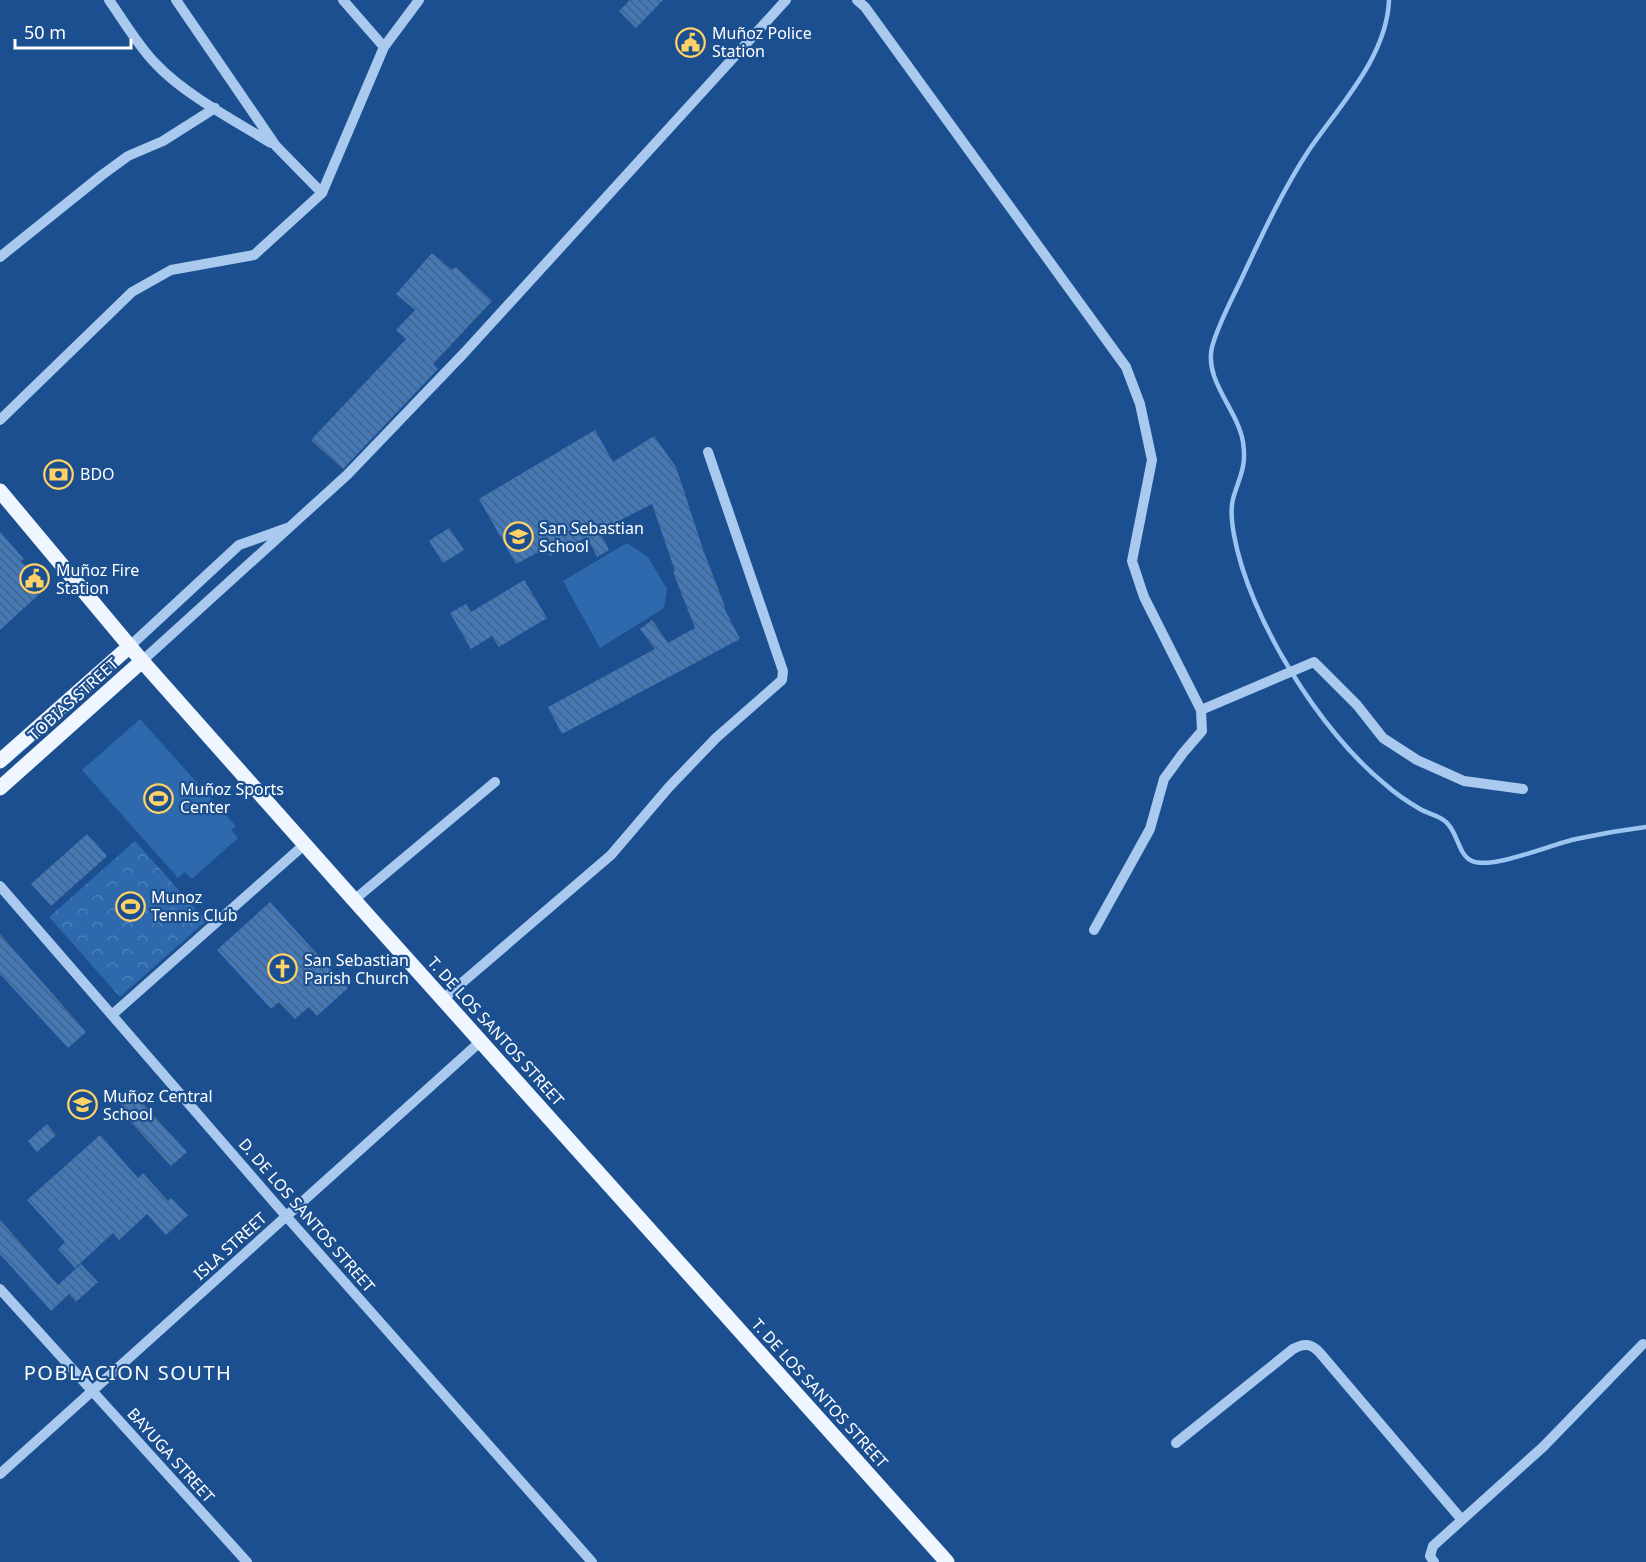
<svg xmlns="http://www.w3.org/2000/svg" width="1646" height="1562" viewBox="0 0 1646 1562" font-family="'Noto Sans',sans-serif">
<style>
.grass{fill:#2e69ad}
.park{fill:url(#park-crowns)}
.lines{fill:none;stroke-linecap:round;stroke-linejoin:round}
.stream{stroke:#9cc4f0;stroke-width:4.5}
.building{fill:url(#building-back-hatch)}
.minor{stroke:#a9c9ee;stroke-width:10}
.major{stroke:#f0f6ff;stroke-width:15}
.labels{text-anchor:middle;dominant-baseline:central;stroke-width:4.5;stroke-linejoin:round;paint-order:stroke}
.poi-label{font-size:16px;fill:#fff;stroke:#1b4f8f;text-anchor:start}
.street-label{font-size:16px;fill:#fff;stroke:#1b4f8f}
.quarter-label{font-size:20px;letter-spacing:1.5px;fill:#fff;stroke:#1b4f8f}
</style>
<defs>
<pattern id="park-crowns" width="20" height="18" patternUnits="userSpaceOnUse" patternTransform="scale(1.5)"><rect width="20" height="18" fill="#2e69ad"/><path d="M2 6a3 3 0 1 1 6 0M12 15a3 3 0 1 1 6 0" fill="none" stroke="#4d80b9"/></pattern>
<pattern id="building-back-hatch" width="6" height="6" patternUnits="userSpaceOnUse" patternTransform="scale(1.5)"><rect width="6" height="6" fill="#4478b7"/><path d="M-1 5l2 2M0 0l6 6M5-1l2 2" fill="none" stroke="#486282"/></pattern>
</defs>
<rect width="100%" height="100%" fill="#1b4f8f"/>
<path class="grass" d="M627,543L648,557L667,589L664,608L600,648L563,581Z
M140,719L236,826L231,830L238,838L192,879L185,872L178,878L82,770Z"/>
<path class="park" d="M135,841L206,921L120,997L49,917Z"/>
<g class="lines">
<path class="stream" d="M1389,0C1387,57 1339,106 1309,150C1282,191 1261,237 1240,282C1230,303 1218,325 1212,347C1204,381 1238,410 1243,442C1247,468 1239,477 1233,499C1230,511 1232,524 1234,535C1249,618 1320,732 1386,785C1396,794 1408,802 1420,809C1428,814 1439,815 1446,822C1458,832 1458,855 1472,861C1492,870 1552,844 1576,839C1599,834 1622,830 1646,827"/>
</g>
<path class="building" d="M630,0H663L636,28L619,11Z
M432,253L452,270L456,267L492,301L433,364L438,369L343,469L311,440L406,339L396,330L415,310L396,294Z
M595,430L613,462L654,436L676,467L704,552L725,607L724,608L740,639L562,734L548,707L655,649L640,629L652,620L668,643L695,628L673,572L675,571L652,504L599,531L609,550L597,557L587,537L550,556L546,548L516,564L479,499Z
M449,528L464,550L443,563L429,541Z
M0,532L24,559L21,561L46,588L0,630Z
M524,580L547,618L499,647L492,636L471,649L450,613L466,604L471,612Z
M87,834L107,856L51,906L31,884Z
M270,902L348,988L317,1016L309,1007L295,1019L279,1002L271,1009L217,950Z
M0,934L86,1032L68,1048L0,974Z
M134,1094L187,1152L171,1166L118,1108Z
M47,1124L56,1135L37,1152L28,1141Z
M100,1135L138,1178L143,1173L168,1201L171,1198L188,1215L166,1235L147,1214L119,1240L113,1233L75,1268L58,1249L65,1242L27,1200Z
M0,1220L58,1285L81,1264L98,1282L76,1302L69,1294L51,1311L0,1254Z"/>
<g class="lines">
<path class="minor" d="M109,0C124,21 138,46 156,64C184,94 235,121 271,143
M176,0L276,146L322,193
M343,0L384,47
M857,0L865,7L1126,367L1140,404L1152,460L1132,561L1144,597L1201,710L1202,731L1183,753L1164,779L1150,829L1094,930
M0,257L102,175L128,156L163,141L215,108
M0,420L132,292L171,270L254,255L322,193L384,47L419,0
M130,646L239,545L287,528
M142,661L347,475L465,352L786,0
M1201,710L1314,662L1357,705L1383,738L1417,760L1464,781L1523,789
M0,886L286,1216L592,1562
M354,900L495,782
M443,999L611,855L669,787L716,738L782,680L783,671L708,452
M113,1014L305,844
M0,1289L247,1562
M1176,1443L1293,1349C1304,1343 1311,1343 1320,1353L1462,1520
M0,1474L481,1041
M1434,1562L1430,1556L1433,1546L1543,1447L1643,1344"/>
<path class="major" d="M0,491L142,661L354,900L947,1562
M0,761L130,646
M0,788L142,661"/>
</g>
<defs>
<symbol id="civic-ring" viewBox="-11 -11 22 22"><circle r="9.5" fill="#1b4f8f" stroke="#ffd166" stroke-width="1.5"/><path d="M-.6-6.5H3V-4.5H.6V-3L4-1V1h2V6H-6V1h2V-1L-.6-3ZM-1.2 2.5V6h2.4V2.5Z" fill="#ffd166"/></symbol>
<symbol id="bank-ring" viewBox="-11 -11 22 22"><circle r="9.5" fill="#1b4f8f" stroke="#ffd166" stroke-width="1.5"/><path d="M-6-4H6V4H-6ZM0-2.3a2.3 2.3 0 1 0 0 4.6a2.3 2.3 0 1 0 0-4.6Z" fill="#ffd166"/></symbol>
<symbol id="school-ring" viewBox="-11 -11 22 22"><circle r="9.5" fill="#1b4f8f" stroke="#ffd166" stroke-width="1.5"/><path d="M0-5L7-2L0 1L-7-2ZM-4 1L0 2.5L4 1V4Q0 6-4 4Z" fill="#ffd166"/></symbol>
<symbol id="stadium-ring" viewBox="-11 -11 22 22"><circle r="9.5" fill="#1b4f8f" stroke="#ffd166" stroke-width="1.5"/><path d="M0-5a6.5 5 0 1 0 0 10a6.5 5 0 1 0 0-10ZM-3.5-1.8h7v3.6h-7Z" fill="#ffd166"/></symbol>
<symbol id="church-ring" viewBox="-11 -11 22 22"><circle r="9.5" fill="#1b4f8f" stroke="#ffd166" stroke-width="1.5"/><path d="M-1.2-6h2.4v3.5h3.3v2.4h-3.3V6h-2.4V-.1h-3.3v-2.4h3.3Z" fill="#ffd166"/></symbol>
</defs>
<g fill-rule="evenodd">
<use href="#civic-ring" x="674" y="26" width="33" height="33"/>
<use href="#bank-ring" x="42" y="458" width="33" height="33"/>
<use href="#school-ring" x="502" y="520" width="33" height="33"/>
<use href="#civic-ring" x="18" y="562" width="33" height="33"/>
<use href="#stadium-ring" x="142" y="782" width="33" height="33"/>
<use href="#stadium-ring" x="114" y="890" width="33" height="33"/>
<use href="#church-ring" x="266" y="952" width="33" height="33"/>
<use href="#school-ring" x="66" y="1088" width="33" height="33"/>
</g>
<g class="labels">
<g class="poi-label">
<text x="712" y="33">Muñoz Police<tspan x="712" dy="18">Station</tspan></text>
<text x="80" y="474">BDO</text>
<text x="539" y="528">San Sebastian<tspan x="539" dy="18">School</tspan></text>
<text x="56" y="570">Muñoz Fire<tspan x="56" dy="18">Station</tspan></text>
<text x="180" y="789">Muñoz Sports<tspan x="180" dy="18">Center</tspan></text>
<text x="151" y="897">Munoz<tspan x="151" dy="18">Tennis Club</tspan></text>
<text x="304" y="960">San Sebastian<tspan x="304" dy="18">Parish Church</tspan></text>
<text x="103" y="1096">Muñoz Central<tspan x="103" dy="18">School</tspan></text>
</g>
<g class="street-label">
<text transform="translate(73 699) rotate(-42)">TOBIAS STREET</text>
<text transform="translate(496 1031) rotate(48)">T. DE LOS SANTOS STREET</text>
<text transform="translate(307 1215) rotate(49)">D. DE LOS SANTOS STREET</text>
<text transform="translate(230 1246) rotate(-42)">ISLA STREET</text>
<text transform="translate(820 1393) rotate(48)">T. DE LOS SANTOS STREET</text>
<text transform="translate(171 1455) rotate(48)">BAYUGA STREET</text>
</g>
<g class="quarter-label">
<text x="128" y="1372">POBLACION SOUTH</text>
</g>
</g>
<path d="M15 39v9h116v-9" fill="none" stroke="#ffffff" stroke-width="3"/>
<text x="24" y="39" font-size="18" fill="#ffffff" stroke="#1b4f8f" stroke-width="4.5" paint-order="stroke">50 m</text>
</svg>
